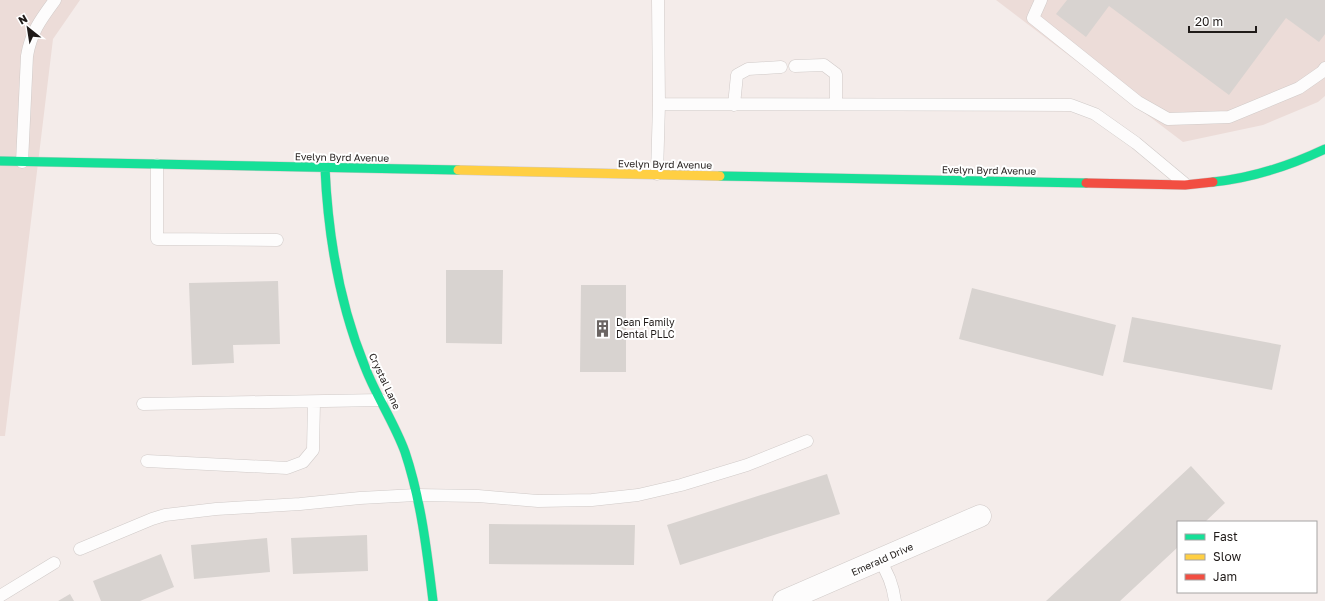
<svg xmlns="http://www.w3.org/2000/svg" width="1325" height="601" viewBox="0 0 1325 601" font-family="'Golos Text',sans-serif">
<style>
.built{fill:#ecdcd8}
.building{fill:#d8d3d0}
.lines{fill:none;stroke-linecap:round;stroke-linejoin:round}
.lane-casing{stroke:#d0cac8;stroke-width:13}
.street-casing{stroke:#d0cac8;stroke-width:23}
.fast-casing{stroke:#d0cac8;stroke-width:10}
.slow-casing{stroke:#d0cac8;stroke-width:10}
.jam-casing{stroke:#d0cac8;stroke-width:10}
.lane{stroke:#fdfcfc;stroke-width:12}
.street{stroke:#fdfcfc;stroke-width:22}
.fast{stroke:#16e098;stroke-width:9}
.slow{stroke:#ffcf43;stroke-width:9}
.jam{stroke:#f24e42;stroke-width:9}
.labels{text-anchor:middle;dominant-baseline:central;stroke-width:4;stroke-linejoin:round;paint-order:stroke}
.street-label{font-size:10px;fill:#201b19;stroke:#fff}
.poi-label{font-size:10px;fill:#201b19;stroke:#fff;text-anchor:start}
</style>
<rect width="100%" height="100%" fill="#f4ecea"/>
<path class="built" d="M0,0H80L53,39L5,436H0Z
M996,0H1325V96L1318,102L1263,125L1183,142Z"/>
<path class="building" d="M1067,0H1325V34L1319,42L1286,18L1229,95L1109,6L1086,37L1056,14Z
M446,270H503L502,344L446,343Z
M278,281L280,344L233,345L234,363L192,365L189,283Z
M581,285H626V372H580Z
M972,288L1116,325L1103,376L959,339Z
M1132,317L1281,345L1272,390L1123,362Z
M1191,466L1225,503L1205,522H1178V547L1120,601H1046Z
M827,474L840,514L680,565L667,525Z
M489,524L635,525L634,565L489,564Z
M367,535L368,571L293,574L291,538Z
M267,538L270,572L194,579L191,545Z
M161,554L174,587L140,601H101L93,581Z
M70,594L74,601H58Z"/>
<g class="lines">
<defs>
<path id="lane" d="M658,0L659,104
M1041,0L1033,18L1138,102L1168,119L1229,117L1299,88L1322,72L1325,68
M795,66L824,65L836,74V104
M734,105L737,75L748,69L781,67
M22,162L27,56C31,32 41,19 55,0
M157,165V239L277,240
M657,174L659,104L1071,105L1095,114L1136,143L1184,183
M143,404L381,400
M147,461L287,468L303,462L313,450L314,402
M80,549L152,519L165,515L216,509L300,504L360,498L416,495L478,496L538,501L592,500L638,495L681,485L747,465L807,441
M879,560C888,572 893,586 895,601
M0,596L54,563"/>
<path id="street" d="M784,601L980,516"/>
<path id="fast" d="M0,161L458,170
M325,168C328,236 339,303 365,367C376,396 394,422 405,452C421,500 427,551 433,601
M720,176L1086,183
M1213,182C1253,178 1289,166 1325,149"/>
<path id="slow" d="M458,170L720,176"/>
<path id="jam" d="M1086,183L1185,185L1213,182"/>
</defs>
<use href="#lane" class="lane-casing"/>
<use href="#street" class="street-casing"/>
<use href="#fast" class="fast-casing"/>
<use href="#slow" class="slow-casing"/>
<use href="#jam" class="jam-casing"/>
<use href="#lane" class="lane"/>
<use href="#street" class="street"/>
<use href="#fast" class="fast"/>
<use href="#slow" class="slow"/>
<use href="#jam" class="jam"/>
</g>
<defs>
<symbol id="building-bare" viewBox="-9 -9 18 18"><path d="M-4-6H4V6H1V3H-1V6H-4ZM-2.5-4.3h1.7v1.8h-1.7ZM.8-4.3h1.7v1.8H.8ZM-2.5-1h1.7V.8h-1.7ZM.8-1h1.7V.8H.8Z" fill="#6a6462" stroke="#fff" stroke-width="2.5" paint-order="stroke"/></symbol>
</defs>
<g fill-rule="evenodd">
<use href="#building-bare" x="590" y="316" width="25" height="25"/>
</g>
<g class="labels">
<g class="street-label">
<text transform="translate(342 157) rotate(1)">Evelyn Byrd Avenue</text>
<text transform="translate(665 164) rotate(1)">Evelyn Byrd Avenue</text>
<text transform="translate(989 170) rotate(1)">Evelyn Byrd Avenue</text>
<text transform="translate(385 381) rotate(65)">Crystal Lane</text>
<text transform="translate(882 559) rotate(-24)">Emerald Drive</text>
</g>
<g class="poi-label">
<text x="616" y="322">Dean Family<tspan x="616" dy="12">Dental PLLC</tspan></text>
</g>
</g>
<rect x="1177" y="521" width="140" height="72" fill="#ffffff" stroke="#a6a4a3"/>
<rect x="1185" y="534" width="20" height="6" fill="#16e098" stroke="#a6a4a3"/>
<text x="1213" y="541" font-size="12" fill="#201b19">Fast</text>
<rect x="1185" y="554" width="20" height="6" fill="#ffcf43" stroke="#a6a4a3"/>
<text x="1213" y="561" font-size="12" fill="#201b19">Slow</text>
<rect x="1185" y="574" width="20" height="6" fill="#f24e42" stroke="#a6a4a3"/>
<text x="1213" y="581" font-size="12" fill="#201b19">Jam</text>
<g transform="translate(28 28) rotate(330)" stroke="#ffffff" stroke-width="3" paint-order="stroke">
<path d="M0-3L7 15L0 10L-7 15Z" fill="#201b19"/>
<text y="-6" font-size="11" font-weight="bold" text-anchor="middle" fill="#201b19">N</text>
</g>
<path d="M1189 26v6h67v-6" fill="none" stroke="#201b19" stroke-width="2"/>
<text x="1195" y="26" font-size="12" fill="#201b19" stroke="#ffffff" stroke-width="3" paint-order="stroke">20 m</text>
</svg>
